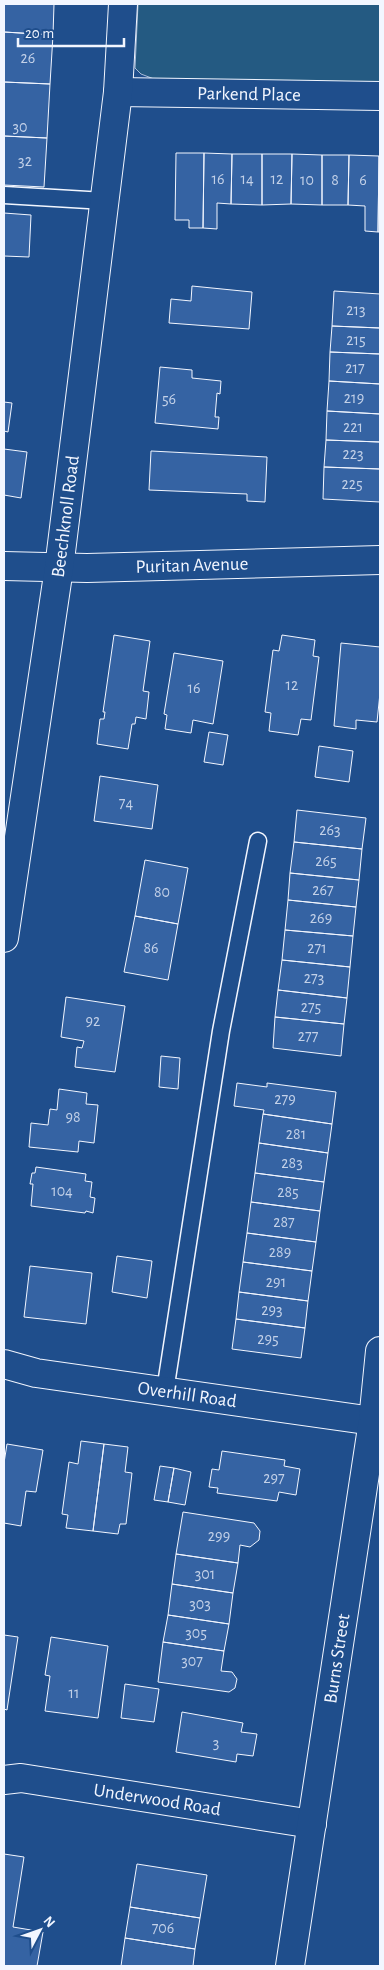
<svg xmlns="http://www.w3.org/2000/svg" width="384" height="1970" viewBox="0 0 384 1970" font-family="'Alegreya Sans',sans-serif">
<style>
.green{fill:#245a82;stroke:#a8bbd7}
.building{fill:#3563a3;stroke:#f2f6ff}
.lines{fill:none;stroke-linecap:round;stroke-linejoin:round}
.lane-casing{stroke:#f2f6ff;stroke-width:19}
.street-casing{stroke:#f2f6ff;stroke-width:30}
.lane{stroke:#1f4e8c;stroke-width:16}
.street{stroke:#1f4e8c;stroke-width:28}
.labels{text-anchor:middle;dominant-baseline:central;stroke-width:4;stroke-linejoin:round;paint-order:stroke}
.number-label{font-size:16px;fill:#c3d1e8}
.street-label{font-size:19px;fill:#f2f6ff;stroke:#1f4e8c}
</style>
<rect width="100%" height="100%" fill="#1f4e8c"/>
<path class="green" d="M138,4H380V92L154,79L141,74L135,68Z"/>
<path class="building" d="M4,4H54L53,35L4,32Z
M4,32L53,35L50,84L4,82Z
M4,82L50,84L47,138L4,136Z
M4,136L47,138L44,187L4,185Z
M176,153H204L203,228H189V220H175Z
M204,153L232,154L231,204L217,203V229L203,228Z
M232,154H262V205L231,204Z
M262,154H292L291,204L262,205Z
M292,154L322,155V205L291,204Z
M322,155H349L348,205H322Z
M349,155L379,156L378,232L365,231V206L348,205Z
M379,156H380V232H378Z
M4,213L31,215L29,257L4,256Z
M192,286L252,292L249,329L169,323L171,299L191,301Z
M334,291L380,294V328L332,326Z
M332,326L380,328V354L330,352Z
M330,352L380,354V384L329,381Z
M160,367L192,370V378L221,381L220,394L217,393L215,417H219L218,429L155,423Z
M329,381L380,384V414L327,411Z
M4,402L12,403L8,432L4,431Z
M327,411L380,414V442L326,440Z
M326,440L380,442V469L324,467Z
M4,449L27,452L21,498L4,495Z
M151,451L267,457L265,502L247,501V494L149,490Z
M324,467L380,469V502L323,499Z
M114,635L150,641L143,691L149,692L146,719L136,717L135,724H132L128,749L97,744L100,719H104L105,712H103Z
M282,635L315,640L313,656L319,657L311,720L301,719L298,735L269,731L271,713L265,712L273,650L279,651Z
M341,643L380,647V693L377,722L356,720V729L334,726Z
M174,653L223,661L213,724L193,720L191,733L165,729L167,715L164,714Z
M209,732L228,735L223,765L204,762Z
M319,746L353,751L349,782L315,777Z
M100,776L158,785L152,829L94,821Z
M297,810L366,818L362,849L294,842Z
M294,842L362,849L359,880L290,873Z
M145,860L188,868L178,924L135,916Z
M290,873L359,880L356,907L288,900Z
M288,900L356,907L353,936L285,930Z
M135,916L178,924L168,980L124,972Z
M285,930L353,936L350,967L282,960Z
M282,960L350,967L347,998L278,990Z
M278,990L347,998L344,1024L275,1017Z
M66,997L125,1006L115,1072L75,1067L77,1047L82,1048L84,1041L61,1037Z
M275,1017L344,1024L341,1056L273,1048Z
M161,1056L180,1058L178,1089L159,1087Z
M237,1083L267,1087V1083L336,1092L332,1124L263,1114L264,1110L234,1106Z
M59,1089L87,1093L86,1104L98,1105L94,1143L79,1141L78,1152L29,1147L31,1123L48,1125L50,1109L57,1110Z
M263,1114L332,1124L328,1153L259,1143Z
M259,1143L328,1153L324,1182L255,1173Z
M36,1167L86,1174L85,1181L92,1182L90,1197L95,1198L93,1213L86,1211L85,1213L31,1206L33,1184H30L32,1173H35Z
M255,1173L324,1182L320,1211L251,1202Z
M251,1202L320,1211L316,1242L247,1233Z
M247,1233L316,1242L312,1271L243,1262Z
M117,1256L152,1261L147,1298L112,1292Z
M243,1262L312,1271L308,1301L239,1292Z
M30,1266L92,1273L86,1324L24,1317Z
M239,1292L308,1301L305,1328L236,1319Z
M236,1319L305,1328L301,1358L232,1349Z
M81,1441L104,1444L93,1531L66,1528L68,1515L62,1514L69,1462L78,1464Z
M7,1444L43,1450L36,1492L26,1491L21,1526L4,1523V1463Z
M104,1444L128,1447L125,1472L132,1473L126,1524H120L118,1534L93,1531Z
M222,1451L285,1460L284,1466L300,1469L296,1495L279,1492L277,1501L217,1493L218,1488L209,1487L212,1469L219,1470Z
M160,1466L174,1468L168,1502L154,1500Z
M174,1468L191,1472L185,1505L168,1502Z
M183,1512L254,1523L260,1531L259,1540L250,1547L240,1545L238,1563L176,1554Z
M176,1554L238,1563L233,1593L172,1584Z
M172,1584L233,1593L229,1624L168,1615Z
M168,1615L229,1624L224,1651L163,1642Z
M4,1635L18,1637L7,1710L4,1709Z
M51,1637L108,1646L98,1718L45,1711L50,1676L45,1675Z
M163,1642L224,1651L221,1671L232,1672L237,1679L235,1688L229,1692L158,1682Z
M125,1684L159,1689L154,1722L121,1718Z
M182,1712L243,1723L241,1732L257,1734L253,1756L237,1754L236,1762L176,1752Z
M4,1854L24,1857L13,1927L43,1932L37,1966H4Z
M137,1864L207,1875L200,1918L130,1907Z
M130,1907L200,1918L195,1949L125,1938Z
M125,1938L195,1949L193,1966H121Z"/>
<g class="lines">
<defs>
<path id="lane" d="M4,195L105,201
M165,1391L221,1031L258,841"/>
<g id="street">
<path id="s1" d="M118,92L380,96"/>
<path id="s2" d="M4,566L87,568L380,560"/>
<path id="s3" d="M4,938L59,568L118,92L123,4"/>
<path id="s4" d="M4,1364L36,1373L373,1421"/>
<path id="s5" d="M4,1780L21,1778L312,1824"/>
<path id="s6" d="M290,1966L373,1421L380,1351"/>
</g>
</defs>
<use href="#lane" class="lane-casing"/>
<use href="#street" class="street-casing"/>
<use href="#lane" class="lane"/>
<use href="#street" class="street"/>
</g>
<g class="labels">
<g class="number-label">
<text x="28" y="58">26</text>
<text x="20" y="127">30</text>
<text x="25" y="161">32</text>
<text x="218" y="179">16</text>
<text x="247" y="179">14</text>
<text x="277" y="179">12</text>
<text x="307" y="180">10</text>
<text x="335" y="180">8</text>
<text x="363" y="180">6</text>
<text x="356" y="310">213</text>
<text x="356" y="340">215</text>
<text x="355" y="368">217</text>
<text x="354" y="398">219</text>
<text x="169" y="399">56</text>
<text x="353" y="427">221</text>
<text x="353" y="454">223</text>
<text x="352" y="484">225</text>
<text x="292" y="685">12</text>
<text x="194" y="688">16</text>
<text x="126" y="803">74</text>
<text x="330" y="830">263</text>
<text x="326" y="861">265</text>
<text x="323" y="890">267</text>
<text x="162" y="892">80</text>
<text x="321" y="918">269</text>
<text x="151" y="948">86</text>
<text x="317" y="948">271</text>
<text x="314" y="978">273</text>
<text x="311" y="1007">275</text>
<text x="93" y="1021">92</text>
<text x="308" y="1036">277</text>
<text x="285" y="1099">279</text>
<text x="73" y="1117">98</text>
<text x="296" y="1134">281</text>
<text x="292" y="1163">283</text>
<text x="62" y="1191">104</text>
<text x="288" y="1192">285</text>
<text x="284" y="1222">287</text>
<text x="280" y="1252">289</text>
<text x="276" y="1282">291</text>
<text x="272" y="1310">293</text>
<text x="268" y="1339">295</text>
<text x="274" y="1478">297</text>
<text x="219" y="1536">299</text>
<text x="205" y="1574">301</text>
<text x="200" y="1604">303</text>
<text x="196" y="1633">305</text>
<text x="192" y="1661">307</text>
<text x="74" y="1693">11</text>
<text x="216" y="1743">3</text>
<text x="163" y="1928">706</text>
</g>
<g class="street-label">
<text stroke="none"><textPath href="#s1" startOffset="131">Parkend Place</textPath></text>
<text stroke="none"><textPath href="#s3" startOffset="426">Beechknoll Road</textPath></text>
<text stroke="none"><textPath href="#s2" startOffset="188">Puritan Avenue</textPath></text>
<text stroke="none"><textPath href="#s4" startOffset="186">Overhill Road</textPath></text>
<text stroke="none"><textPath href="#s6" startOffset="311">Burns Street</textPath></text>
<text stroke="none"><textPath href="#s5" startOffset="155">Underwood Road</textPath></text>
</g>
</g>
<rect width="384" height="1970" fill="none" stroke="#f2f6ff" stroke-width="10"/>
<g transform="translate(40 1930) rotate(49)" stroke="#1f4e8c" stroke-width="4" paint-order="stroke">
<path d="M0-4L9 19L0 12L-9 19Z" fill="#f2f6ff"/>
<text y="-8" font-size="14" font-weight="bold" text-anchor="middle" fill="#f2f6ff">N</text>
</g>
<path d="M18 38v8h106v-8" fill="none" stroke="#f2f6ff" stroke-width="2.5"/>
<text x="25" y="38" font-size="15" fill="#f2f6ff" stroke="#1f4e8c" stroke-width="4" paint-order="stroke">20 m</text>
</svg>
